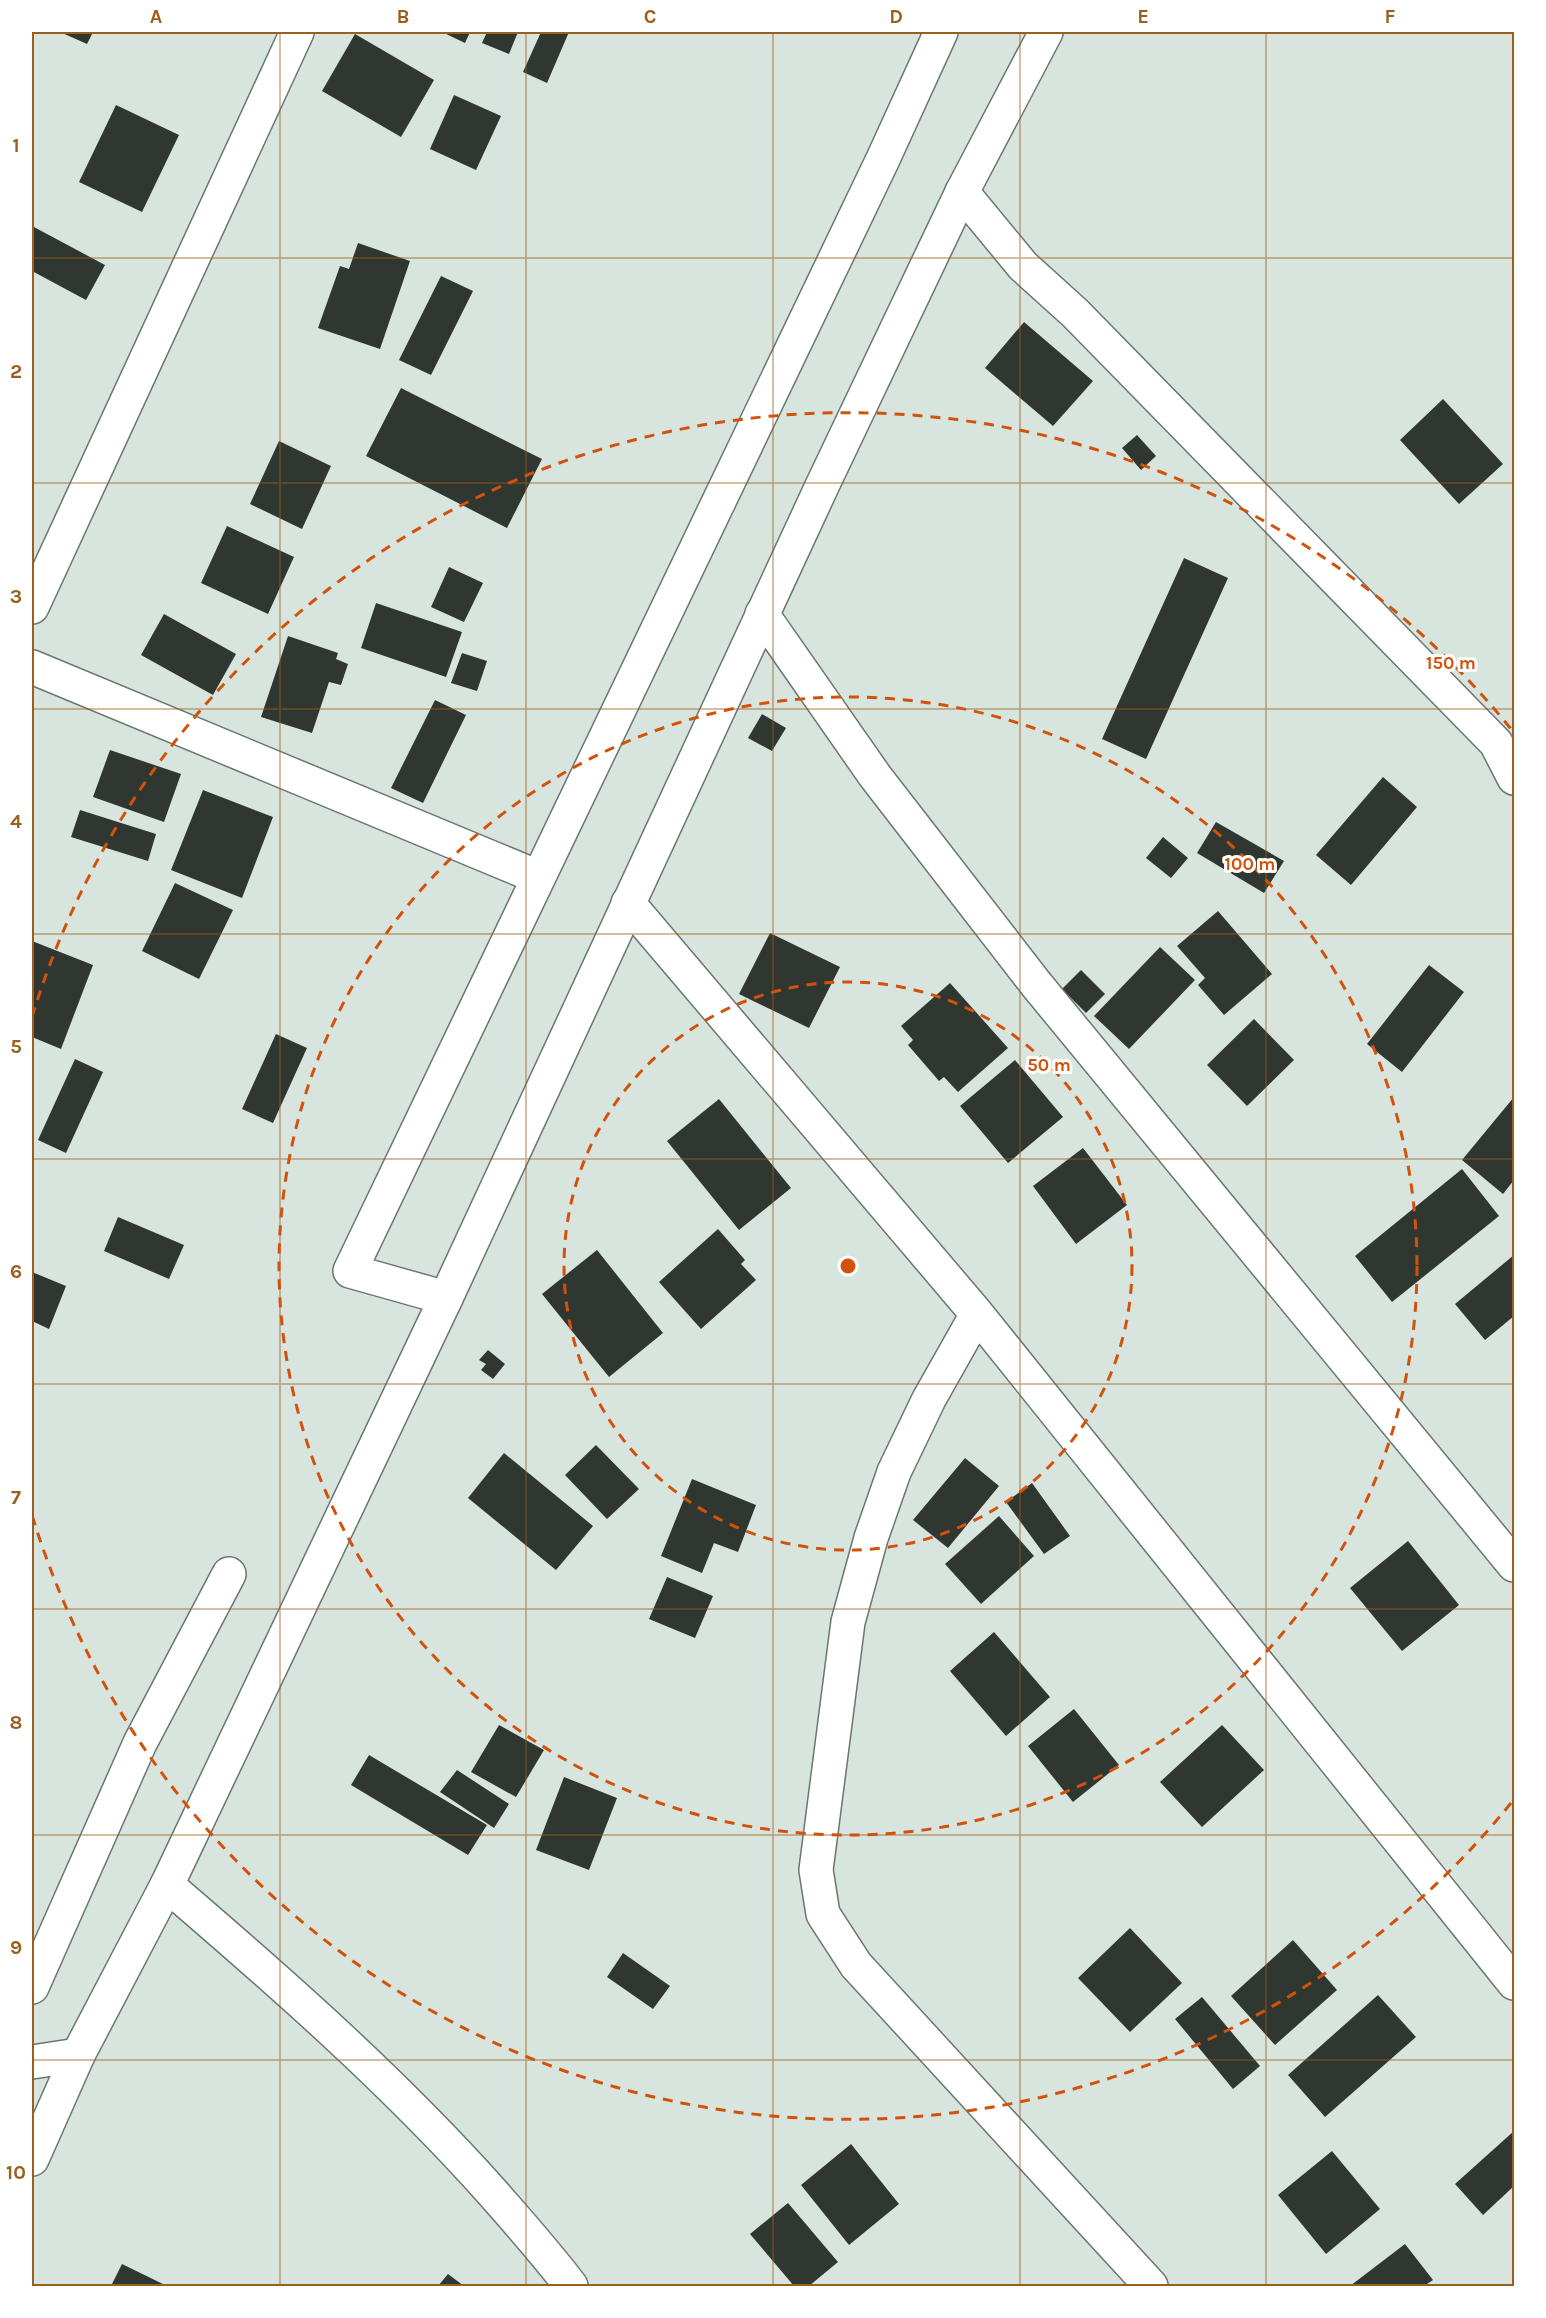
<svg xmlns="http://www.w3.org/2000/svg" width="1546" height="2318" viewBox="0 0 1546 2318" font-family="Karla,sans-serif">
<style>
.building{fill:#303730}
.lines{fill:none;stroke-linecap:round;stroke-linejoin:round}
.street-casing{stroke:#6a7670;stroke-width:36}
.secondary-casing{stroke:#6a7670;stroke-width:36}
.street{stroke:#fff;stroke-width:33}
.secondary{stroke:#fff;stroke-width:33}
.grid{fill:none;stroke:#995f1d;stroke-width:1.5;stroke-opacity:0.55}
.ring{fill:none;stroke:#d2520c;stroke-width:3;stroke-dasharray:10 8}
.centre{fill:#d2520c;stroke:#fff;stroke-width:3}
.ring-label{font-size:18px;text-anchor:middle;font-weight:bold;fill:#d2520c;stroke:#fff;stroke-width:6;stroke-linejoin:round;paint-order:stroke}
.neatline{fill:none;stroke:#995f1d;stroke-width:2}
.grid-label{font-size:20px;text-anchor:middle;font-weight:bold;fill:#995f1d}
</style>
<rect width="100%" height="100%" fill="#d8e5df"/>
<path class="building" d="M60,32H93L87,44Z
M442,32H470L465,43Z
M487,32H518L509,54L482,43Z
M541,32H569L547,83L523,72Z
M355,34L434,80L401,137L322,91Z
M454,95L501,116L476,170L430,149Z
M116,105L179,135L142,212L79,182Z
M32,226L105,265L86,300L32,271Z
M358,243L410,261L380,349L318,328L340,266L349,269Z
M441,276L473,291L431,375L399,360Z
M1024,322L1093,381L1053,426L985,368Z
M401,388L542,459L507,528L366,456Z
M1443,399L1503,464L1459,504L1400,440Z
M1137,435L1156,456L1141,470L1122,448Z
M279,441L331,466L302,529L250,504Z
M227,526L294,557L268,614L201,583Z
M1184,558L1228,578L1146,759L1102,739Z
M449,567L483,583L464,622L431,607Z
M376,603L462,632L446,677L361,648Z
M164,614L236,654L213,695L141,655Z
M288,636L338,653L336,659L348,664L341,685L329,682L312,733L261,717Z
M462,653L487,661L477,691L451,683Z
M435,700L466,715L423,803L391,788Z
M762,714L786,728L772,751L748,738Z
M110,750L181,774L164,822L93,797Z
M1383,777L1417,807L1351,885L1316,855Z
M203,790L273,817L242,898L171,870Z
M80,810L156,834L148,861L71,837Z
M1216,822L1284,861L1264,893L1197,853Z
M1163,837L1188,858L1171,878L1146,858Z
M175,883L233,910L199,979L142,951Z
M1218,911L1272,974L1224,1015L1198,985L1205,978L1177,946Z
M770,933L840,967L809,1028L739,994Z
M32,941L93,965L61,1049L32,1037Z
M1160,947L1195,980L1129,1049L1094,1016Z
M1429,965L1464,992L1402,1072L1367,1044Z
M1081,970L1105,994L1086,1013L1062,989Z
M950,983L1008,1048L958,1092L944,1077L939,1081L908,1045L913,1040L901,1026Z
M1254,1019L1294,1060L1247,1106L1207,1065Z
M276,1034L307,1048L273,1123L242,1109Z
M75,1059L103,1072L66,1153L38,1140Z
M1015,1060L1063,1117L1008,1163L960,1106Z
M1514,1097V1180L1503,1194L1462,1160Z
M719,1099L791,1188L739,1230L667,1141Z
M1083,1148L1127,1205L1076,1244L1033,1186Z
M1462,1169L1499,1216L1392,1302L1355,1256Z
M118,1217L184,1245L169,1279L104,1251Z
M718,1229L745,1260L741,1264L756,1280L701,1329L659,1282Z
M597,1250L663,1333L609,1377L542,1294Z
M1514,1255V1316L1485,1340L1455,1304Z
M32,1272L66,1286L49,1329L32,1321Z
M488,1350L505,1364L493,1379L481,1370L486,1364L479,1360Z
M596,1445L639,1489L607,1519L565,1475Z
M504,1453L593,1526L556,1570L468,1498Z
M965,1458L999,1486L948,1548L913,1520Z
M692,1479L756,1505L738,1552L714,1543L702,1573L661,1556Z
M1032,1483L1070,1536L1044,1554L1006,1502Z
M999,1516L1034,1556L981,1604L945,1564Z
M1408,1541L1459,1605L1402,1651L1350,1588Z
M667,1577L713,1596L695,1638L649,1619Z
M994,1632L1050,1697L1006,1736L950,1671Z
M1074,1709L1119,1765L1073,1802L1028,1746Z
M499,1725L544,1750L516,1797L471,1772Z
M1222,1725L1264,1770L1202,1827L1160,1782Z
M369,1755L487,1825L468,1855L351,1785Z
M457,1770L509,1804L494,1828L440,1792Z
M564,1777L617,1798L589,1870L536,1850Z
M1130,1928L1182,1983L1130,2032L1078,1978Z
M1293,1940L1337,1990L1275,2045L1231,1996Z
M623,1953L670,1986L653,2009L607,1977Z
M1378,1995L1416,2037L1325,2117L1288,2075Z
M1202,1997L1260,2066L1233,2089L1175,2019Z
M1514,2131V2186L1483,2215L1455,2184Z
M851,2144L899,2204L849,2245L801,2185Z
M1332,2151L1380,2209L1326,2254L1278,2195Z
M788,2203L838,2262L809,2286H794L750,2234Z
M1405,2244L1433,2280L1424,2286H1350Z
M122,2264L167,2286H111Z
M448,2274L464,2286H438Z"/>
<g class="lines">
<defs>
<path id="street" d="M962,192L1023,266L1075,313L1496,743L1514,778
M32,607L297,32
M762,614L875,776L1036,984L1514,1565
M32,667L538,877
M628,903L977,1314L1514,1983
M446,1298L350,1271L883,159L941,32
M977,1314L929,1399L894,1472L871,1538L848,1622L816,1870L823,1914L856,1965L1151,2286
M167,1885C280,1982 392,2080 492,2192C519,2223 546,2253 571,2286
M32,1987L140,1743L229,1574
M32,2062L78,2055"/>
<path id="secondary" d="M32,2159L78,2055L167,1885L446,1298L822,486L962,192L1046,32"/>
</defs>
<use href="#street" class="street-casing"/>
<use href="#secondary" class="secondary-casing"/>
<use href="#street" class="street"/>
<use href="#secondary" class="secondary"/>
</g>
<path class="grid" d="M280,32V2286M526,32V2286M773,32V2286M1020,32V2286M1266,32V2286M32,258H1514M32,483H1514M32,709H1514M32,934H1514M32,1159H1514M32,1384H1514M32,1609H1514M32,1835H1514M32,2060H1514"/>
<g class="ring">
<circle cx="848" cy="1266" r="284"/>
<circle cx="848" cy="1266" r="569"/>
<path d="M1511 1803A853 853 0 0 1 32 1515M32 1017A853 853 0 0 1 1511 729"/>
</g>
<circle cx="848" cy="1266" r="9" class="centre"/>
<g class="ring-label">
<text x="1451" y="669">150 m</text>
<text x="1250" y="870">100 m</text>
<text x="1049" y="1071">50 m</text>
</g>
<rect width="1546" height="2318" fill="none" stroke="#ffffff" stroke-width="66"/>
<rect x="33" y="33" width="1480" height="2252" class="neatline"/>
<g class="grid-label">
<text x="156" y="23">A</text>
<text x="403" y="23">B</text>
<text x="650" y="23">C</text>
<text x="896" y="23">D</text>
<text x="1143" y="23">E</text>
<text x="1390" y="23">F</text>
<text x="16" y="152">1</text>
<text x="16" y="378">2</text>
<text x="16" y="603">3</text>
<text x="16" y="828">4</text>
<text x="16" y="1053">5</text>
<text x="16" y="1278">6</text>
<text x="16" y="1504">7</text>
<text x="16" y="1729">8</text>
<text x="16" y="1954">9</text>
<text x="16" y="2179">10</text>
</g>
</svg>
